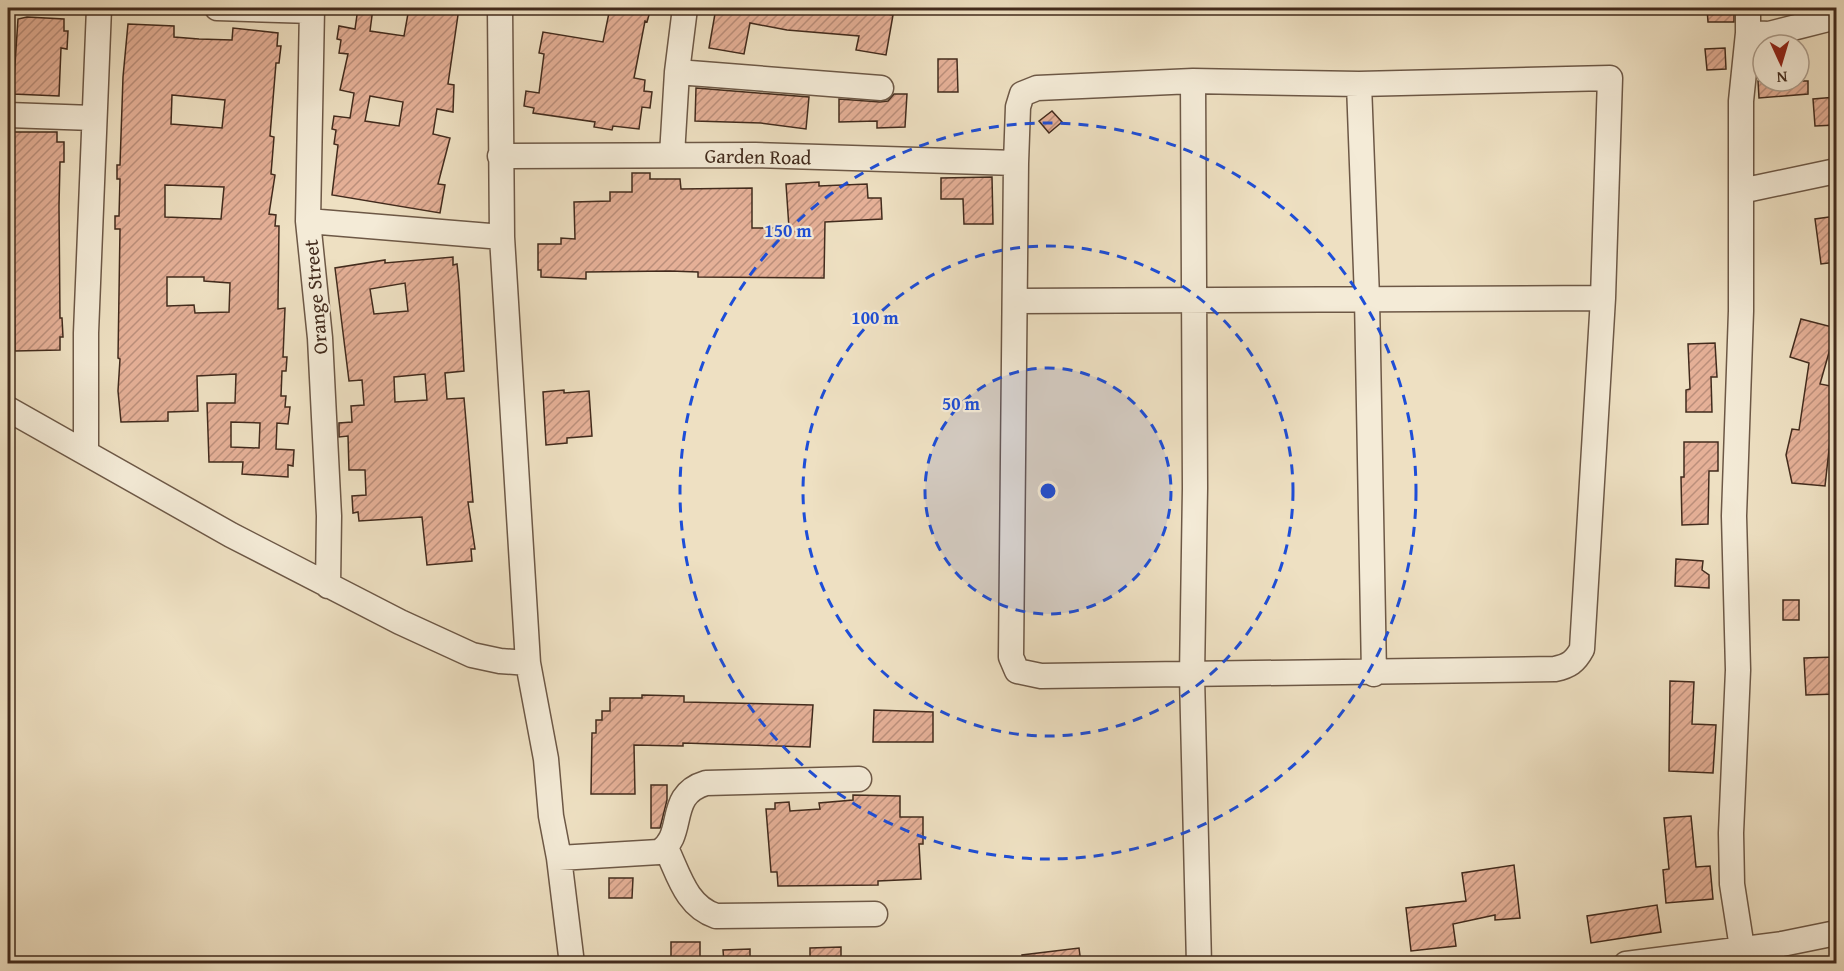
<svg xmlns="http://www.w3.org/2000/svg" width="1844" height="971" viewBox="0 0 1844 971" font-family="'Gentium Book Plus',serif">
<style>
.building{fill:url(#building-hatch);stroke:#422b1d;stroke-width:1.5;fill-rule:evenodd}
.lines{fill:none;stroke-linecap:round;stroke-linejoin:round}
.minor-casing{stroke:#6d5846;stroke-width:27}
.minor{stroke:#f4ebd7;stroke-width:24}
.ring{fill:none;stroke:#1d4ed8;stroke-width:3;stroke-dasharray:10 8}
.labels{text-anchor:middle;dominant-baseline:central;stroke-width:4.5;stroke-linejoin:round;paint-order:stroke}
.street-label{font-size:20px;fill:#422b1d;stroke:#f4ebd7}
.centre{fill:#1d4ed8;stroke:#f4ebd7;stroke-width:3}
.ring-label{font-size:18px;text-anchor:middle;font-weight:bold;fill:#1d4ed8;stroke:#f4ebd7;stroke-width:4.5;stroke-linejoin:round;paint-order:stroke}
</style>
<defs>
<pattern id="building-hatch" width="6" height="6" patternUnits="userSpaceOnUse" patternTransform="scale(1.5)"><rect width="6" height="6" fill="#e5b097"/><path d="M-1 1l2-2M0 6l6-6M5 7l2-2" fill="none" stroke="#bb8f7b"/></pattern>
</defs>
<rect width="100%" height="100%" fill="#eee0c2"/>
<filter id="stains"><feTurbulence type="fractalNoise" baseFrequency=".00333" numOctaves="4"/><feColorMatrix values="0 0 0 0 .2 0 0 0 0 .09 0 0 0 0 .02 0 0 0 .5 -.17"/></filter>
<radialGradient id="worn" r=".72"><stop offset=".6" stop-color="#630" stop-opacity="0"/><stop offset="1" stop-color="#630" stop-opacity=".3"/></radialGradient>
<path class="building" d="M358,8H373L370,31L404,36L409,8H459L448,84L454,85L453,112L437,109L433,134L450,138L438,184L445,185L440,213L332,195L338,145L334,144L336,130L332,129L334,116L350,118L354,93L340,90L348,54L339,53L341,40L337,39L339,26L355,29ZM370,96L403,102L399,126L365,121Z
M610,8H651L647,22L645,21L634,78L645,80L644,91L652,92L650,108L642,107L639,129L613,126L612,130L594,127L595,122L533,113L534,108L524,106L526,91L539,93L544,54L539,53L543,32L603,42Z
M716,8H882L881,13L893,15L886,55L856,50L859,36L787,30L750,23L744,54L709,48Z
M1707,8H1734V22H1708Z
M27,17L64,19V31H68L67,49L61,48L59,96L13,94L18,19Z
M128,24L174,26V37L199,39L232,40L233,28L278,33L277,46H281L279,63H276L270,136L274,137L271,174L275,175L269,214L276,215L275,226H279L278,305V309L285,308L283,357H287L286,371H282L281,396H286L285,407H290L288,424L277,423L276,449L294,450L293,466L288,465V477L242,474L243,462H209L207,403H235L236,374L197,376L198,411L168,412V421L121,422L118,391L120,359L118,358L120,229H115V216H119L120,179H117V165H120L123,77ZM172,95L225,100L222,128L171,124ZM165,185L224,187L221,219L165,217ZM167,277H204V281L230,283L229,312L195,313L194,305L167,306ZM231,422L260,423L259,448L231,447Z
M1725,48L1726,69L1707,70L1705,49Z
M938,59H957L958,92H938Z
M1758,81H1808V94L1759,98Z
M696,88L809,97L806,129L761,123L695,121Z
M894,94H907L905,127L877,128V121L839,122V99L880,102L888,101Z
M1836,97V125L1815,126L1813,99Z
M1052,111L1062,122L1049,133L1039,121Z
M13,132H57V142H64V162H60L59,206L60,318H62L63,337H60V350L15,351Z
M632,173H650V179H680L681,189L752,188V228H789L786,184L819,182V186L867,184L868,198H881L882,219L825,222L824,278L698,277V272L670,271L586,272V279L541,277V270H538V244H561V238L575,239L574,202L610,201V192H632Z
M992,177L993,224H964L963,199H941V178Z
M1836,216V262L1821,264L1815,219Z
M453,257V265L457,264L459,283L464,371L445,373L447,399L464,398L473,502H468L475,549H471L472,561L427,565L422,517L359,521L358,512L353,513L352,496L366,495L365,470H349L348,436L339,437V423L352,422L351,406L364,405L362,380L349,381L335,268L385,260V263ZM405,283L408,311L374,314L370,289ZM425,374L427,400L395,402L394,377Z
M1801,319L1836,328L1820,384L1836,387V431L1831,432L1825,486L1792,483L1786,455L1792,429L1799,430L1809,363L1790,357Z
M1715,343L1717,377H1711L1712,412H1686V390L1690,389L1688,344Z
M564,390V393L589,391L592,436L567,438V443L546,445L543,392Z
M1684,442H1718V471H1709L1708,524L1682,525L1681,477H1684Z
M1676,559L1703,561L1702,570L1709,575V588L1675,586Z
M1783,600H1799V620H1783Z
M1836,657V694L1806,695L1804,658Z
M1670,681L1694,682L1692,724L1716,725L1713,773L1669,771Z
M642,695L684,696V702L813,705L810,747L683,743V746L634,745L635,794H591L592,733H596V720H602V711H610V698H642Z
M874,710L933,712V742H873Z
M651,785H667V800L660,828H651Z
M853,795L900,796V817H923V844H919L921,879L878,881V885L778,886L777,872H771L766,809H775V803L789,802L790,811L820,809L819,803L853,800Z
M1691,816L1696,867L1710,866L1713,899L1666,903L1663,870L1669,869L1664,818Z
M1514,865L1520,918L1495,920V915L1453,924L1456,946L1411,951L1406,908L1466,901L1462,873Z
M609,878H633L632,898H609Z
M1657,905L1661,932L1591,943L1587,916Z
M671,942H700V963H671Z
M841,947V963H810V948Z
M1079,948L1081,963H1023L1022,955Z
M750,949V963H724L723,950Z"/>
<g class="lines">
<defs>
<path id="minor" d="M217,8L312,11
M312,8L308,221L320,338L329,516L328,586
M500,8L502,237L528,663L546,759L551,816L559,858L572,964
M1748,33L1769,34L1836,17
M677,72L881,88
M1610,78L1603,298L1582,649C1575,662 1569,666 1555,669L1041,676L1017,671L1011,657L1016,163L1018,107L1022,94L1037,88L1193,81L1359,84Z
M1193,81L1195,488L1192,676L1199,964
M1359,84L1367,298L1374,674
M8,115L93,118
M672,155L677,72L685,8
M500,156L755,155L1016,163
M1741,191L1836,171
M308,221L502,237
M1017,301L1603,298
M8,409L231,535L400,622L472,655L500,661L528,663
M86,452V333L99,8
M666,848C679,875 686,906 716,916L875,914
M559,858L659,852C687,835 665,795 706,783L859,779
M1742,948L1732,884L1731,833L1738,670L1734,516L1741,311V101L1748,33V8
M1626,964L1782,944L1836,933"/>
</defs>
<use href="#minor" class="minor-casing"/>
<use href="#minor" class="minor"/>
</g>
<circle cx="1048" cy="491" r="123" fill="#1d4ed8" fill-opacity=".12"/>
<g class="ring">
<circle cx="1048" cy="491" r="123"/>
<circle cx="1048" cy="491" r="245"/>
<circle cx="1048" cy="491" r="368"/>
</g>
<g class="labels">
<g class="street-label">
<text transform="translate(758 156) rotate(1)">Garden Road</text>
<text transform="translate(315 297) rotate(-95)">Orange Street</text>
</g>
</g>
<circle cx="1048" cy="491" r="9" class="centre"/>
<g class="ring-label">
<text x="788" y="237">150 m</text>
<text x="875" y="324">100 m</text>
<text x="961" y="410">50 m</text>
</g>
<rect width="1844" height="971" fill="none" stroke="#eee0c2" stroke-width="30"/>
<rect x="9" y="9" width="1826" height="953" fill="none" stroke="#422b1d" stroke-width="3"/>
<rect x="15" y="15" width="1814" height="941" fill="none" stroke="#422b1d" stroke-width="1.5"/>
<g transform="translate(1781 63) rotate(176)"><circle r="28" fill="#f4ebd7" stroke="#ad9e8d" stroke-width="1.5"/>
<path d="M0-4.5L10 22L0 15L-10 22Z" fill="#8f2418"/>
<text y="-9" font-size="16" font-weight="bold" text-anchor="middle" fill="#422b1d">N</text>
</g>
<rect width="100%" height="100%" filter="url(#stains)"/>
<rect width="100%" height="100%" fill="url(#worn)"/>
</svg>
